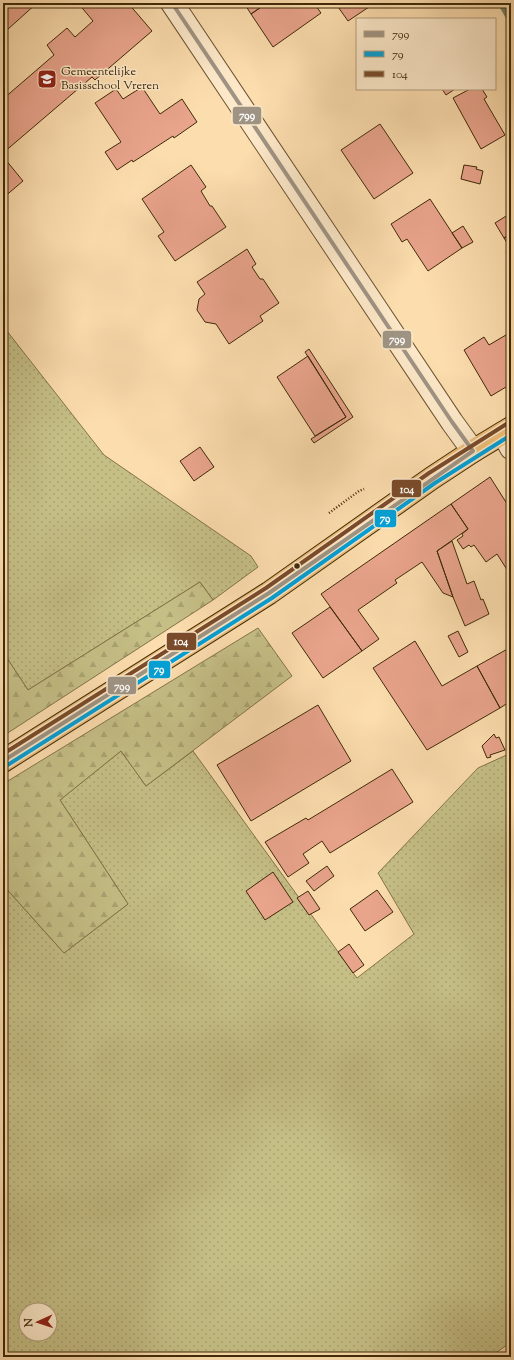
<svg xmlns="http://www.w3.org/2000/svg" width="514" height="1360" viewBox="0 0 514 1360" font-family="'Sorts Mill Goudy',serif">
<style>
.grass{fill:url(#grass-dots);stroke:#827447;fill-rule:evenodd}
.forest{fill:url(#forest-firs);stroke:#827447}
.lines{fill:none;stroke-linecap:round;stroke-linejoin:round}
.stream{stroke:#798269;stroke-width:10}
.building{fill:#e9a48c;stroke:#3f2a08}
.minor-casing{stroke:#6e5732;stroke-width:24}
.tertiary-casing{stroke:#6e5732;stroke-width:24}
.primary-casing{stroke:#3f2a08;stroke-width:24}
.path{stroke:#3f2a08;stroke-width:2.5;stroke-dasharray:1 2;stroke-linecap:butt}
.minor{stroke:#fde9ca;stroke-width:22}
.tertiary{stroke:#fde9ca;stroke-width:22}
.primary{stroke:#eebe77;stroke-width:22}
.bus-1-casing{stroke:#fde9ca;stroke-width:7}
.bus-2-casing{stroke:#fde9ca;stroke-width:7}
.bus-3-casing{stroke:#fde9ca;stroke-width:7}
.bus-1{stroke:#9f9484;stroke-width:4}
.bus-2{stroke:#03a0d7;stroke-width:4}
.bus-3{stroke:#7a4b2a;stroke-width:4}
.bus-dot{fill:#3f2a08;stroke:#fde9ca;stroke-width:1.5}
.labels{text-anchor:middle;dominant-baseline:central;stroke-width:3;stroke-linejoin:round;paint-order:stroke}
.poi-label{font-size:12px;fill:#3f2a08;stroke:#fde9ca;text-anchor:start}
.line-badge{stroke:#fde9ca;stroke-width:1.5}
.badge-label{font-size:11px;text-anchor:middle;font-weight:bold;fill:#fff}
</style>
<defs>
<pattern id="grass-dots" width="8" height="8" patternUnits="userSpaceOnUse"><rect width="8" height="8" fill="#c5bf86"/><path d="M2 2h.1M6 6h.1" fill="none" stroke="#aaa472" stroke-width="1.8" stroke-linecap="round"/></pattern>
<pattern id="forest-firs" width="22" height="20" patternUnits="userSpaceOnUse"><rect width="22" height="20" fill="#c5bf86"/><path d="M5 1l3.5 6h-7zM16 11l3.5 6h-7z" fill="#aaa472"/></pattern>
</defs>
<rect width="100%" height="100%" fill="#fcddae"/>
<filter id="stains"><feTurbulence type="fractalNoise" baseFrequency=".005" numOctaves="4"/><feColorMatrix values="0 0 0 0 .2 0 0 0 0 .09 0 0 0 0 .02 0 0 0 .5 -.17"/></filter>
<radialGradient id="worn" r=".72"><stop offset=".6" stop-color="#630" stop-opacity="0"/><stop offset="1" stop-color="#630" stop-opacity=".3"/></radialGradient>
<path class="grass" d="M3,326L104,455L251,556L258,567L213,600L200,582L28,690L3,652Z
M121,751L146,786L193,751L357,978L414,934L378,873L478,768L511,753V1342L490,1357H3V885L64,953L128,904L60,800ZM26,1310H50V1334H26Z"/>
<path class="forest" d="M200,582L213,600L3,736V652L28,690Z
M258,628L292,676L146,786L121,751L60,800L128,904L64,953L3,885V784Z"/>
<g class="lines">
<path class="stream" d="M503,3L511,17"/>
</g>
<path class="building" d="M3,3H37L7,30L3,25Z
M78,3H128L152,31L95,80L92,77L3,153V99L54,55L47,45L67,28L75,37L93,21Z
M244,3H267L251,14Z
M267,3H314L321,13L273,47L251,14Z
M337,3H375L348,21L336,4Z
M142,87L160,114L182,99L197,122L174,138L173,136L133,162L132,160L117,170L105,152L121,142L95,103L116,89L123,99Z
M442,89H455L446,95Z
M470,89H482L487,97L484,99L505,135L481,149L453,98Z
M380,124L413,173L374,199L341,150Z
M5,159L23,181L3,198V160Z
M191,165L206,187L201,191L210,206H212L226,227L175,261L158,236L164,232L142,199Z
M464,165L477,167L476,169L483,171L480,184L461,179Z
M430,199L462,248L428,271L407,239L402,242L391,224Z
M511,213V234L504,238L495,223Z
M463,226L473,242L462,248L452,233Z
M511,234V261L506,252L511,249L504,238Z
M247,249L256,264L252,267L260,279H263L279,303L260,316L263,321L229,344L216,324L205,322L197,310L199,299L205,294L197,282Z
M511,332V384L491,396L464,350L484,337L489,345Z
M309,349L353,417L314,443L311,439L346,417L305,352Z
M308,356L346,417L315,436L277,377Z
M200,447L214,467L194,481L180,461Z
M490,477L511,510V576L497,554L486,562L474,545L471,547L469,545L463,549L457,540L463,536L462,534L468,529L451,504Z
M451,504L468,529L437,551L453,597L443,593L422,562L395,580L397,583L358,610L379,639L362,651L321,594Z
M452,541L467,584L474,581L481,600L483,599L489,614L465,626L453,597L437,551Z
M330,607L362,651L323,678L292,633Z
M458,631L468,652L459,657L448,636Z
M415,641L442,686L477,666L500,708L427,750L373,668Z
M511,647V701L500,708L477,666Z
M318,705L351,761L251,821L217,765Z
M494,734L496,738L499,737L505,750L490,755L491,757L487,758L482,746Z
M392,769L413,802L330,853L322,841L303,854L309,863L288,877L265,842L306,818L308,820Z
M327,866L334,876L314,891L306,881Z
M273,872L293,902L265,920L246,891Z
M377,890L393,912L365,931L350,909Z
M308,891L320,909L309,915L297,898Z
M349,944L364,965L353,973L338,952Z"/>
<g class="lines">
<defs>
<path id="minor" d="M503,433L511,448"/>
<path id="tertiary" d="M172,3L452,422L473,451"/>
<path id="primary" d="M3,761L269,593L432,478L473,451L511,428"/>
</defs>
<use href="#minor" class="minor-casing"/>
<use href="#tertiary" class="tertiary-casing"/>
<use href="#primary" class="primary-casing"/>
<path class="path" d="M329,513L359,491L364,489"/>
<use href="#minor" class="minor"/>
<use href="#tertiary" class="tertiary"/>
<use href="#primary" class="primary"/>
<defs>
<path id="bus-1" d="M172,3L452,422L473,451
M3,761L269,593L473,451"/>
<path id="bus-2" d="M6,766L272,598L435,483L511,435"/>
<path id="bus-3" d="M3,754L266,588L429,473L508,423"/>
</defs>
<use href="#bus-1" class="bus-1-casing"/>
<use href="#bus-2" class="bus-2-casing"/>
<use href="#bus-3" class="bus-3-casing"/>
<use href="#bus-1" class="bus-1"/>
<use href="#bus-2" class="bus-2"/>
<use href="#bus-3" class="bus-3"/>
</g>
<defs>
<symbol id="school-square" viewBox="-11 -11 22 22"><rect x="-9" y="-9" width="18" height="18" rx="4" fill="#8f2418" stroke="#fde9ca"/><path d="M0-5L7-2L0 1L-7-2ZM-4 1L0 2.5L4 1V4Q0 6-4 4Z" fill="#fff"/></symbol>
</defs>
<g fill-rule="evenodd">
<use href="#school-square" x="36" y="68" width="22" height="22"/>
</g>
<circle class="bus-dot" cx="297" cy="566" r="3.5"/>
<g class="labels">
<g class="poi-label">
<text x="61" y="72">Gemeentelijke<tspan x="61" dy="14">Basisschool Vreren</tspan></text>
</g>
</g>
<g class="line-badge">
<rect x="232" y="106" width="30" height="19" rx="4" fill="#9f9484"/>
<rect x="382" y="330" width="30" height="19" rx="4" fill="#9f9484"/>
<rect x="391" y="479" width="31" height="19" rx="4" fill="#7a4b2a"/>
<rect x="374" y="509" width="23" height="19" rx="4" fill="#03a0d7"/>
<rect x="166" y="632" width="31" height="19" rx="4" fill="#7a4b2a"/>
<rect x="148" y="660" width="23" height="19" rx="4" fill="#03a0d7"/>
<rect x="107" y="676" width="30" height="19" rx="4" fill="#9f9484"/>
</g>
<g class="badge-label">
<text x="247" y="119">799</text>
<text x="397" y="343">799</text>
<text x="407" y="493">104</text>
<text x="385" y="522">79</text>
<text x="181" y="645">104</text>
<text x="159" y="673">79</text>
<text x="122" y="690">799</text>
</g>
<rect width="514" height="1360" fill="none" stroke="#fcddae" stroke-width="16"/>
<rect x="4" y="4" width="506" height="1352" fill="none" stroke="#3f2a08" stroke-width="2"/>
<rect x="8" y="8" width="498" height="1344" fill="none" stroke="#3f2a08"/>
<rect x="356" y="18" width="140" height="72" fill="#fde9ca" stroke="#b19d7c"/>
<rect x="364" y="31" width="20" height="6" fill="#9f9484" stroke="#b19d7c"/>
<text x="392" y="38" font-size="12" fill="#3f2a08">799</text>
<rect x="364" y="51" width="20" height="6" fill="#03a0d7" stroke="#b19d7c"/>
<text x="392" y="58" font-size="12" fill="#3f2a08">79</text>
<rect x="364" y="71" width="20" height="6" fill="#7a4b2a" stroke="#b19d7c"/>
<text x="392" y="78" font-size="12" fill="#3f2a08">104</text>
<g transform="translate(38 1322) rotate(267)"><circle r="19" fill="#fde9ca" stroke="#b19d7c"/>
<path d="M0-3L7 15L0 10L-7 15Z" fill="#8f2418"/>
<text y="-6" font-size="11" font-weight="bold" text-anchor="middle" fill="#3f2a08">N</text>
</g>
<rect width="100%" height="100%" filter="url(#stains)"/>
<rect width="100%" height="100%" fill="url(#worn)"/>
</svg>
